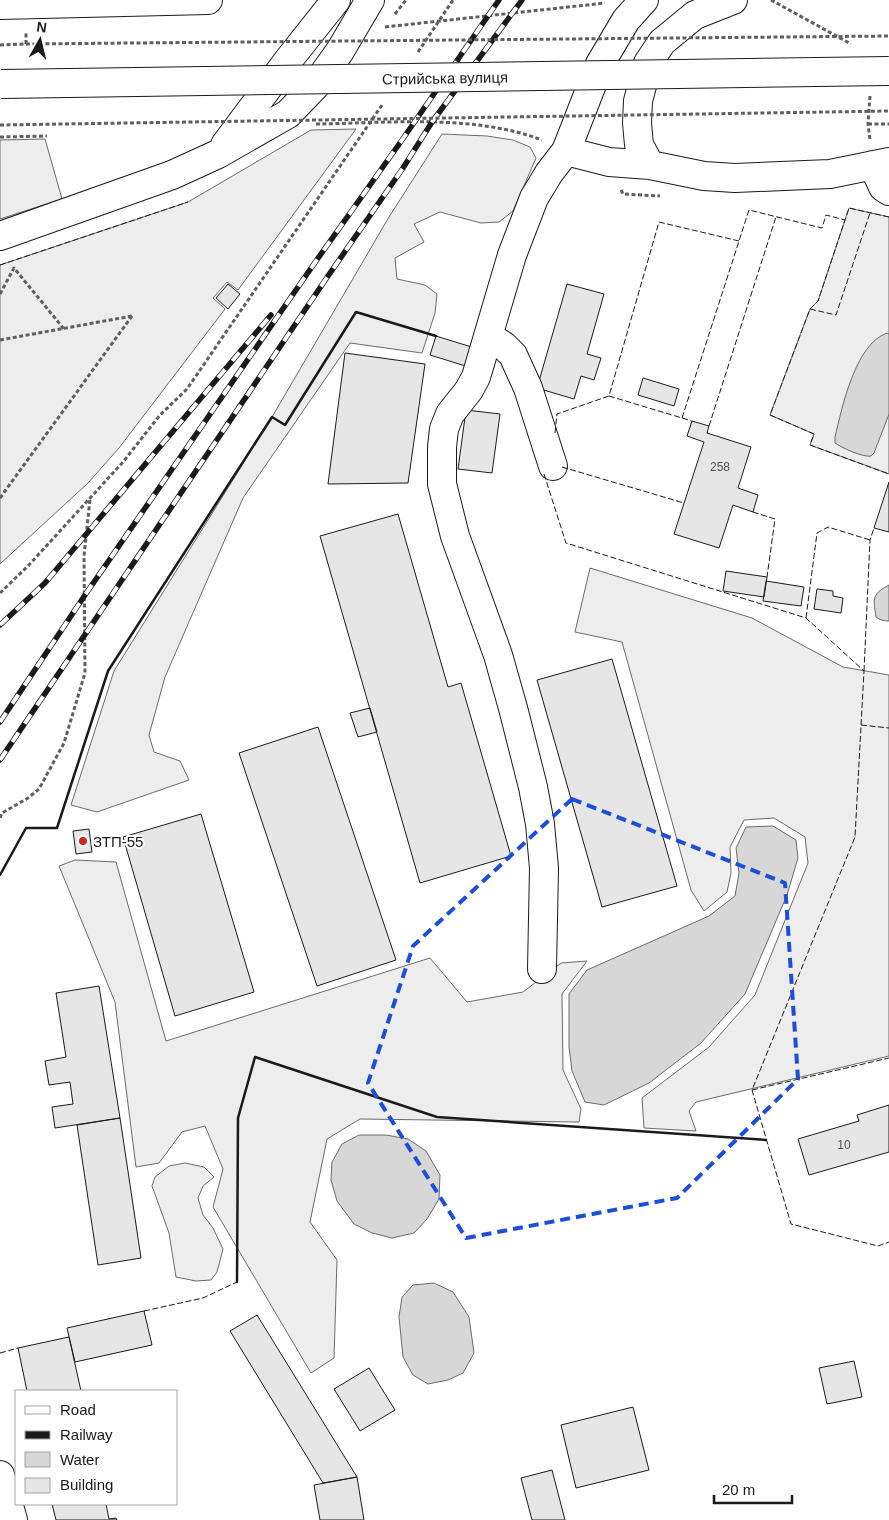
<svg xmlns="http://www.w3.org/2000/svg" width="889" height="1520" viewBox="0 0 889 1520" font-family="Helvetica,sans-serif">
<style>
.built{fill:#ededed;stroke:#6a6a6a}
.water{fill:#d7d7d7;stroke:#6a6a6a}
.building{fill:#e6e6e6;stroke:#1a1a1a}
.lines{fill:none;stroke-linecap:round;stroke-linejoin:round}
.minor-casing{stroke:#1a1a1a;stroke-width:30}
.path{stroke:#5f5f5f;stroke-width:3;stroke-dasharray:4 2.5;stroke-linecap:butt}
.minor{stroke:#fff;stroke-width:28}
.rail-casing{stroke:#1a1a1a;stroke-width:5.5}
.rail{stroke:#fff;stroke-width:4;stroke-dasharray:11;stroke-linecap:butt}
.major-bridge-casing{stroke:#1a1a1a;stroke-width:30;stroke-linecap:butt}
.path-bridge{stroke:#5f5f5f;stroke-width:3;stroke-dasharray:4 2.5;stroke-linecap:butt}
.major-bridge{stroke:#fff;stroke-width:28}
.fence{stroke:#1a1a1a;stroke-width:1;stroke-dasharray:6 2.5;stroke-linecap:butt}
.wall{stroke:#1a1a1a;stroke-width:2.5}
.marked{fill:none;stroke:#1d4ed8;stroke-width:4;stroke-dasharray:10 6;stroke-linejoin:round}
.poi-dot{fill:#c62828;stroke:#fff;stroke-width:2}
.labels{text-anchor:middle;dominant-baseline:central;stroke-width:4;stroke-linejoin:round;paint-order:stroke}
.number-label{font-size:12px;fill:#4d4d4d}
.street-label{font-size:15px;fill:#1a1a1a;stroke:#fff}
.poi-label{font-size:15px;fill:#1a1a1a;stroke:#fff;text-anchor:start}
</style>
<rect width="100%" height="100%" fill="#fff"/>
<path class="built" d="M356,129L238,290L227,282L213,298L225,309L119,448L88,483L0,564V265L188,202L311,130Z
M442,134L487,136L513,140L530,147L536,158L513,211L499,222L481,223L440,212L414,224L424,242L395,258L397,279L425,285L437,294L435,313L422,353L350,343L243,498L165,677L149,735L154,752L180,761L189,780L97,812L71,805L114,671L272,417L389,217Z
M45,139L62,199L0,219V140Z
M849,208L889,217V474L810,445L814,434L770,415L810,309L818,301Z
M590,568L752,618L843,667L889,675V1056L696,1102L689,1111L696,1131L644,1128L642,1098L709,1047L755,995L808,863L805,837L774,818L744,820L730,847L731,873L727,892L704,911L691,890L622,642L575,632Z
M75,860L116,862L166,1041L430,958L467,1002L523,992L561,963L587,961L562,994L563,1070L581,1109L579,1122L360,1119L327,1139L310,1222L337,1260L334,1358L311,1373L213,1207L223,1169L205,1126L182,1132L159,1163L136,1167L115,1002L59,866Z
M185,1163L204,1167L214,1177L203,1186L198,1198L203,1215L213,1228L223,1249L217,1272L211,1280L196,1281L176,1277L169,1233L152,1186L155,1177L169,1166Z"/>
<path class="water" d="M887,333L889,334V414L874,453C873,454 872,455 871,456C864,458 840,447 835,443V437C842,408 855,344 887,333Z
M889,585V621C884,621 880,620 876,617C873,598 872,594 889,585Z
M773,826L796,840L798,858L787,895L745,994L701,1043L649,1083L604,1105L585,1102L572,1071L569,1047V994L587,970L709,916L735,896L739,873L736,848L746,827Z
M359,1135H386L408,1139L426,1151L440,1175L439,1199L427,1219L414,1233L392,1238L372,1233L354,1224L337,1201L331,1180L332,1162L342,1144Z
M434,1283L453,1292L469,1317L474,1353L463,1373L448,1380L428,1384L413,1375L403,1357L399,1317L402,1297L413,1285Z"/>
<path class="building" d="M228,284L240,294L228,309L216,298Z
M567,284L604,294L587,354L601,358L594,380L581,376L574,399L537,388Z
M436,336L478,349L472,368L430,355Z
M345,353L425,364L408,483L328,484Z
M643,378L679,389L674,406L638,395Z
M466,410L500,414L492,473L458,469Z
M692,421L709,426L707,433L751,447L738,488L758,495L753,512L733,505L719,548L674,534L704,442L687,436Z
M889,482V532L874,528Z
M398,514L448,687L461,683L511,856L420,883L320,536Z
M726,571L767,577L764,597L723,591Z
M766,581L804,587L801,606L763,601Z
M817,589L833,591V596L843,598L841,613L814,609Z
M612,659L677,886L602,907L537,680Z
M370,708L377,732L358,737L350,713Z
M318,727L396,960L317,986L239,753Z
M201,814L254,992L175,1016L123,837Z
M89,829L92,852L76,854L73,831Z
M99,986L120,1118L55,1128L52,1107L73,1104L70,1082L49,1085L45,1061L66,1057L56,993Z
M889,1105V1152L809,1175L798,1139L859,1121L857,1115Z
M120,1118L141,1258L98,1265L77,1125Z
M144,1311L152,1345L75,1362L67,1328Z
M257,1315L357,1477L323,1483L230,1331Z
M69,1337L81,1391H27L18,1348Z
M854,1361L862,1397L827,1404L819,1368Z
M369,1368L395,1410L360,1431L334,1389Z
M633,1407L649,1470L576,1488L561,1425Z
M552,1470L565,1520H532L521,1478Z
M357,1477L364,1520H320L314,1485Z
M52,1504H106L109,1519L116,1518L117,1520H56Z"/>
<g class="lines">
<defs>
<path id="minor" d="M0,5L208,0
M225,145L290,58L336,0
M566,151L609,162L650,165L704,176L735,178L830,174L889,162
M650,165L639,145L637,123L638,101L648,63L662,42L695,15L733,0
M873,165L883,187L889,191
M0,236L172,175L218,154L288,114L315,86L340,51L370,0
M488,336L504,346L513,355L528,388L553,466
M542,969L544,868L540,824L533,787L513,708L498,655L455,536L442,484V447L444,429L450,414L469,390L476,377L512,255L534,198L549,173L566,151L600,64L626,20L644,0
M0,1475L13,1520"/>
</defs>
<use href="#minor" class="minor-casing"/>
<path class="path" d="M771,0L851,44
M395,14L406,0
M385,27L605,3
M0,45L26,44V31
M418,52L453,0
M870,96L868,124L870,140
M316,124C388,123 474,114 542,140
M868,124H889
M0,137L47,136
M621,190L623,194L660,196
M0,294L14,268L64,329
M0,340L132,316
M0,498L132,316
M0,593L28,566L123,462L160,415L187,389L382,105
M0,818L2,813L28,798L39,789L64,743L85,673L84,556L90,499"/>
<use href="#minor" class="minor"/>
<defs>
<path id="rail" d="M0,625L45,583L271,315
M0,722L85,595L316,261L402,140L499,0
M0,760L328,276L403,168L432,122L522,0"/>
</defs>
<use href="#rail" class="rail-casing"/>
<use href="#rail" class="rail"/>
<defs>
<path id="major-bridge" d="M1,84L889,71"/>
</defs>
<use href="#major-bridge" class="major-bridge-casing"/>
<path class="path-bridge" d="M26,44L889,36
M0,125L889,111"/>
<use href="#major-bridge" class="major-bridge"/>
<path class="fence" d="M889,217L849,208L818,301L810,309L770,415L814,434L810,445L889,474
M0,265L188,202
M810,309L836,315L870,213
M609,396L692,421
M682,418L749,210L822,228L826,215L845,220
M709,426L776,217
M555,433L557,414L609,396L659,222L739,241
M562,467L684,503
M544,474L566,543L806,618L864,671L855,837L752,1090L791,1224L878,1246L889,1242
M753,512L775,519L767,577
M806,618L817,533L828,527L870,540
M864,671L870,540L874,528
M861,725L889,728
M752,1090L889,1058
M144,1311L203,1298L237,1282
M0,1353L18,1348"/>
<path class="wall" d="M0,875L26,828H57L108,671L272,417L285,425L356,312L436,336
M237,1282L238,1118L255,1057L437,1117L766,1140"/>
</g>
<path class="marked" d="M572,799L785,883L798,1079L677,1198L466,1238L368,1083L413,946Z"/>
<circle class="poi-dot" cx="83" cy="841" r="5"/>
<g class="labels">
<g class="number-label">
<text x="720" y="467">258</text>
<text x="844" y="1145">10</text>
</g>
<g class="street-label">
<text transform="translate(445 78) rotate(-1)">Стрийська вулиця</text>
</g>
<g class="poi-label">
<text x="93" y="841">ЗТП-55</text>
</g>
</g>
<rect x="15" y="1390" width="162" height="115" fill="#ffffff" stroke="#a3a3a3"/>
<rect x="25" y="1406" width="25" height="8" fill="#ffffff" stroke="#a3a3a3"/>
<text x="60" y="1415" font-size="15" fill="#1a1a1a">Road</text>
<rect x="25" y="1431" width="25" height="8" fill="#1a1a1a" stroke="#a3a3a3"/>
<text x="60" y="1440" font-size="15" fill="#1a1a1a">Railway</text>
<rect x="25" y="1452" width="25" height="15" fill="#d7d7d7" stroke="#a3a3a3"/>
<text x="60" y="1465" font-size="15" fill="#1a1a1a">Water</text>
<rect x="25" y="1478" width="25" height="15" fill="#e6e6e6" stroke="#a3a3a3"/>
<text x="60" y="1490" font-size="15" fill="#1a1a1a">Building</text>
<g transform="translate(40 40) rotate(8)" stroke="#ffffff" stroke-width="4" paint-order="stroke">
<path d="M0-4L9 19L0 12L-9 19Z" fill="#1a1a1a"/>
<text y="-8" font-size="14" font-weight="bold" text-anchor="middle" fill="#1a1a1a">N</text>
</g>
<path d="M714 1495v8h78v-8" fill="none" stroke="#1a1a1a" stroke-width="2.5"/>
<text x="722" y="1495" font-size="15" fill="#1a1a1a" stroke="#ffffff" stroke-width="4" paint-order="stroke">20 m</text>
</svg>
